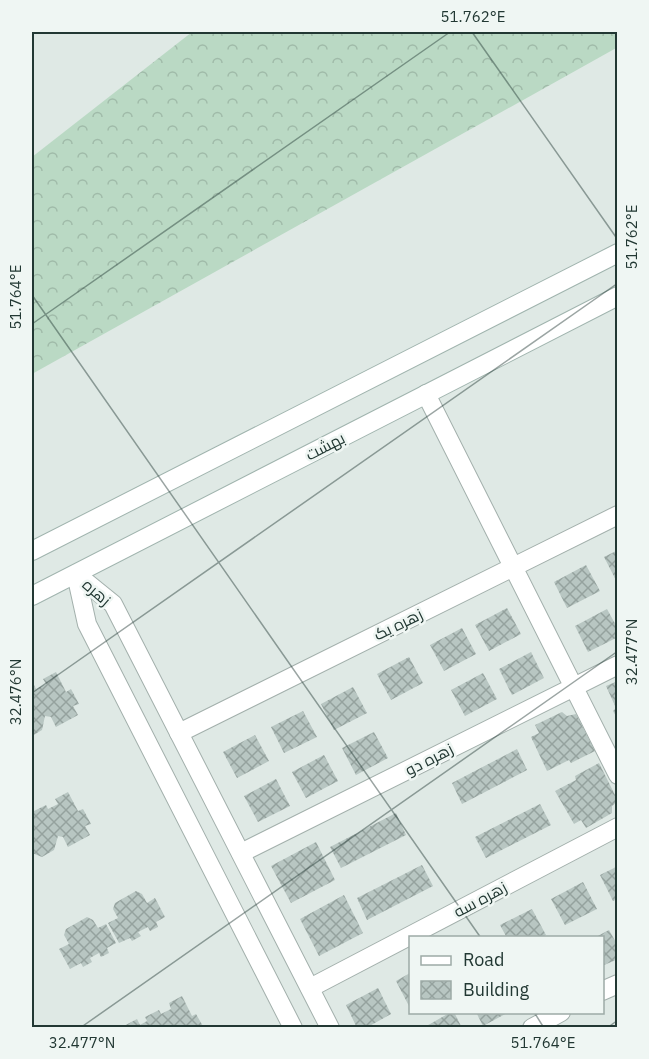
<svg xmlns="http://www.w3.org/2000/svg" width="649" height="1059" viewBox="0 0 649 1059" font-family="'IBM Plex Sans',Cairo,sans-serif">
<style>
.forest{fill:url(#forest-crowns)}
.building{fill:url(#building-cross-hatch)}
.lines{fill:none;stroke-linecap:round;stroke-linejoin:round}
.minor-casing{stroke:#a3b0ac;stroke-width:20}
.tertiary-casing{stroke:#a3b0ac;stroke-width:20}
.secondary-casing{stroke:#a0b4ae;stroke-width:20}
.minor{stroke:#fff;stroke-width:18}
.tertiary{stroke:#fff;stroke-width:18}
.secondary{stroke:#fff;stroke-width:18}
.ticks{fill:none;stroke:#223833;stroke-width:1.5;stroke-opacity:0.45}
.labels{text-anchor:middle;dominant-baseline:central;stroke-width:5;stroke-linejoin:round;paint-order:stroke}
.street-label{font-size:16px;fill:#223833;stroke:#eff6f3}
.neatline{fill:none;stroke:#223833;stroke-width:2}
.ticks-label{font-size:15px;text-anchor:middle;fill:#223833}
</style>
<defs>
<pattern id="forest-crowns" width="20" height="18" patternUnits="userSpaceOnUse" patternTransform="scale(1.5)"><rect width="20" height="18" fill="#bad9c4"/><path d="M2 6a3 3 0 1 1 6 0M12 15a3 3 0 1 1 6 0" fill="none" stroke="#a0bba9"/></pattern>
<pattern id="building-cross-hatch" width="8" height="8" patternUnits="userSpaceOnUse" patternTransform="scale(1.5)"><rect width="8" height="8" fill="#b8c6c2"/><path d="M0 0l8 8M0 8l8-8" fill="none" stroke="#95a29e"/></pattern>
</defs>
<rect width="100%" height="100%" fill="#dfe9e5"/>
<path class="forest" d="M192,32H617L618,47L32,374V157Z"/>
<path class="building" d="M618,550V584L604,557Z
M586,565L600,591L567,608L554,582Z
M507,608L521,634L489,651L475,625Z
M607,609L618,629V637L588,652L575,626Z
M462,628L476,654L444,671L430,645Z
M531,652L544,678L512,695L499,669Z
M409,657L423,683L391,700L377,674Z
M56,672L66,692L71,689L79,704L73,706L78,715L56,727L51,717L45,716L42,730L32,736V686L34,685L36,689L46,684L43,679Z
M483,673L497,699L465,716L451,690Z
M618,681V720L613,711L616,708L606,686Z
M353,687L367,713L334,730L321,704Z
M303,711L317,737L284,753L271,727Z
M562,712L567,716L576,714L595,751L571,763L569,760L547,771L531,737L539,733L535,725Z
M374,732L388,758L356,775L342,748Z
M255,735L269,761L237,778L223,752Z
M517,749L527,770L462,804L452,783Z
M324,755L338,781L306,798L292,772Z
M599,763L618,801L612,806V813L586,828L581,820L574,824L555,791L576,780L575,776Z
M276,779L290,806L258,822L244,796Z
M68,792L78,811L83,809L91,824L85,826L90,835L68,847L63,837L58,836L54,850L42,857L32,853V818L33,817L32,812L46,805L48,809L58,804L55,799Z
M540,804L551,825L486,858L475,837Z
M396,813L406,835L341,868L330,847Z
M316,842L335,880L291,903L271,866Z
M422,865L433,886L367,920L357,898Z
M618,866V899L613,901L600,875Z
M583,882L597,909L565,925L551,899Z
M136,891L142,894L147,903L155,898L165,917L156,922L158,927L150,931L148,927L138,932L141,936L132,941L130,938L119,943L108,923L118,918L113,909L115,903Z
M344,895L363,933L319,956L300,919Z
M532,909L546,935L540,938H507L500,925Z
M87,917L93,920L98,928L106,924L116,943L107,948L109,953L101,957L99,953L90,958L92,962L83,967L81,963L70,969L59,949L69,944L64,935L66,929Z
M609,930L618,946V959L602,966V938H594Z
M410,973V1008L396,981Z
M378,988L391,1014L366,1028H357L346,1005Z
M182,996L192,1016L196,1014L204,1028H120L137,1019L140,1025L147,1021L145,1017L159,1010L161,1014L171,1009L169,1003Z
M451,1012H454L462,1028H423Z
M476,1012H509L483,1026Z"/>
<g class="lines">
<defs>
<path id="minor" d="M426,394L618,775
M179,733L618,515
M241,853L618,665
M310,988L618,827
M602,991L618,984
M532,1028L561,1012"/>
<path id="tertiary" d="M76,574L113,604L330,1028
M76,574L87,624L293,1028"/>
<path id="secondary" d="M32,551L618,253
M32,596L618,296"/>
</defs>
<use href="#minor" class="minor-casing"/>
<use href="#tertiary" class="tertiary-casing"/>
<use href="#secondary" class="secondary-casing"/>
<use href="#minor" class="minor"/>
<use href="#tertiary" class="tertiary"/>
<use href="#secondary" class="secondary"/>
</g>
<path class="ticks" d="M472,32L618,240M32,295L481,938M32,324L450,32M32,693L618,283M534,1012L544,1028M80,1028L618,651M607,1028L618,1020"/>
<g class="labels">
<g class="street-label">
<text transform="translate(325 446) rotate(-27)">بهشت</text>
<text transform="translate(97 592) rotate(41)">زهره</text>
<text transform="translate(398 624) rotate(-26)">زهره یک</text>
<text transform="translate(429 759) rotate(-27)">زهره دو</text>
<text transform="translate(480 899) rotate(-28)">زهره سه</text>
</g>
</g>
<rect width="649" height="1059" fill="none" stroke="#eff6f3" stroke-width="66"/>
<rect x="409" y="936" width="195" height="78" fill="#eff6f3" stroke="#9daaa6" stroke-width="1.5"/>
<rect x="421" y="956" width="30" height="9" fill="#ffffff" stroke="#9daaa6" stroke-width="1.5"/>
<text x="463" y="966" font-size="18" fill="#223833">Road</text>
<rect x="421" y="981" width="30" height="18" fill="url(#building-cross-hatch)" stroke="#9daaa6" stroke-width="1.5"/>
<text x="463" y="996" font-size="18" fill="#223833">Building</text>
<rect x="33" y="33" width="583" height="993" class="neatline"/>
<g class="ticks-label">
<text x="473" y="22">51.762°E</text>
<text transform="translate(632 237) rotate(-90)" y="5">51.762°E</text>
<text transform="translate(16 297) rotate(-90)" y="5">51.764°E</text>
<text transform="translate(632 652) rotate(-90)" y="5">32.477°N</text>
<text transform="translate(16 692) rotate(-90)" y="5">32.476°N</text>
<text x="82" y="1048">32.477°N</text>
<text x="543" y="1048">51.764°E</text>
</g>
</svg>
